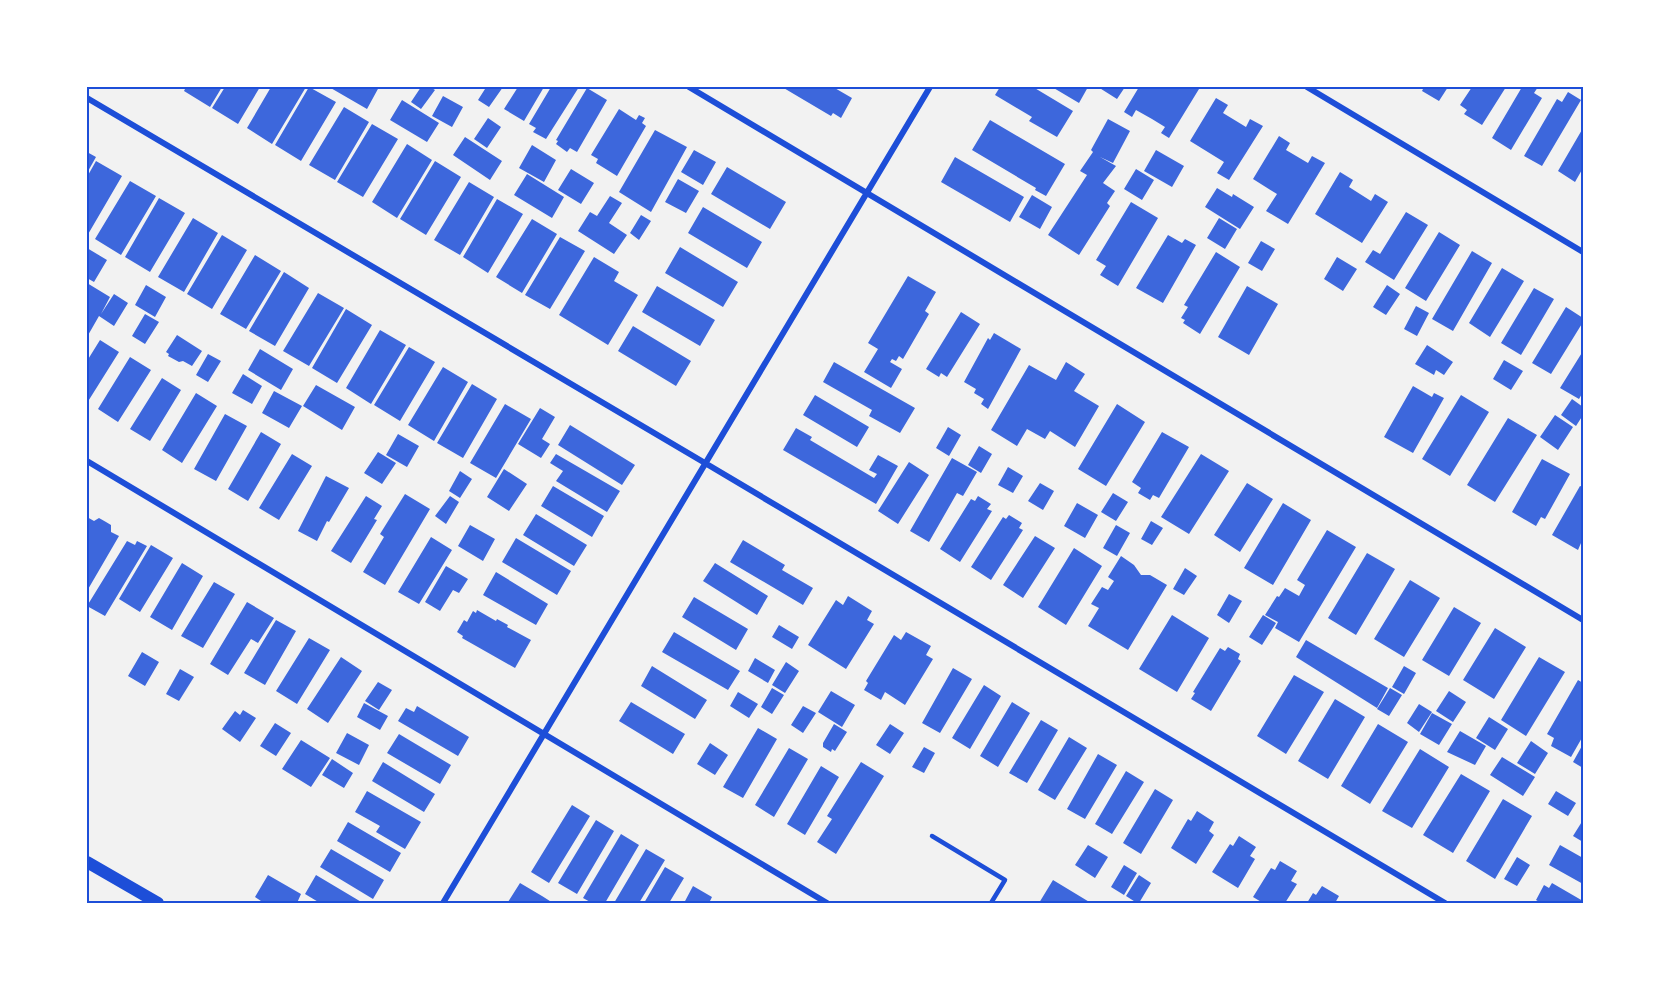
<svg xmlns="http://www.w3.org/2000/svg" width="1670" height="990" viewBox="0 0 1670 990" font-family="Mulish,sans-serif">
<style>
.building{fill:#3d67dc}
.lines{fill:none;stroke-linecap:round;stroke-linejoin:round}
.service{stroke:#1d4ed8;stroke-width:4.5}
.minor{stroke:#1d4ed8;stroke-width:6}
.secondary{stroke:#1d4ed8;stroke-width:12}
.neatline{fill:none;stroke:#1d4ed8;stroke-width:2}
</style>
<rect width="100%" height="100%" fill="#f2f2f2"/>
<path class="building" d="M186,87H222L210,107L184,91Z
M225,87H260L238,124L212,108Z
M271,87H306L272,144L247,128Z
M309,87L336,102L301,161L275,145Z
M329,87H379L367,109Z
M421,87H430L435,90L421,109L411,102Z
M482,87H503L489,107L478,100L485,89Z
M518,87H544L524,121L504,109Z
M551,87H579L546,139L533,132L536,128L529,124Z
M782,87H833L852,98L841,118L833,113L831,116Z
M1000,87H1033L1073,111L1057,137L1029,121L1032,117L995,95Z
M1052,87H1088L1079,103Z
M1098,87H1125L1117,99Z
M1139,87H1179L1182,89L1184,87H1196L1199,89L1169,138L1161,133L1165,127L1152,119L1136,110L1132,117L1124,112Z
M1424,87H1448L1439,101L1422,91Z
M1472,87H1506L1482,125L1464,114L1467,110L1460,105Z
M1522,87H1538L1534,93L1542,98L1511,150L1492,138Z
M587,88L607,100L577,152L570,148L567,152L556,144L558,141L556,140Z
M1568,92L1581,100L1542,166L1524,156L1557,99L1562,102Z
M443,96L463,107L452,127L432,116Z
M1216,98L1228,105L1223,113L1246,127L1250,119L1263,126L1229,180L1217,173L1224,162L1190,141Z
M402,100L439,123L427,142L390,120Z
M344,107L369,122L335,180L309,165Z
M619,109L636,120L639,115L645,118L642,123L646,126L617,176L596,163L598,159L591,155Z
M488,118L501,127L487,148L474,139Z
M1108,119L1130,131L1113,163L1100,157L1116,166L1103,183L1115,191L1107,203L1110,206L1079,255L1048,235L1087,175L1080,171L1093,152L1091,150Z
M990,120L1065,164L1046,196L1035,190L1036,188L972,150Z
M372,124L398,139L363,197L337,182Z
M1583,128V168L1575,182L1558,171Z
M655,130L687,147L651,212L619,192Z
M1279,136L1290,143L1286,150L1308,163L1312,156L1325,163L1288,224L1266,211L1277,194L1253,179Z
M465,137L502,161L490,180L453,155Z
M407,144L432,160L397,218L372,202Z
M532,145L556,160L544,182L519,168Z
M694,150L716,162L703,185L681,172Z
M1156,150L1184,166L1172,187L1144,171Z
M87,152L96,157L87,173Z
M955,157L1024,197L1010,222L941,182Z
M96,161L122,176L87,236V177Z
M435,161L461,177L426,235L400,219Z
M727,167L786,202L770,229L711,194Z
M571,169L594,183L581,204L558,190Z
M1136,169L1154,180L1142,200L1124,189Z
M1340,172L1353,180L1349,187L1371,201L1375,194L1388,202L1362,243L1315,214Z
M527,174L564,197L552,218L514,195Z
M678,179L699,191L686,213L665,202Z
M130,181L156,196L121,255L95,239Z
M469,182L494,197L460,255L434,240Z
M1217,188L1232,197L1233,194L1254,207L1240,229L1205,207Z
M1032,195L1052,207L1040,229L1019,217Z
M610,196L622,203L609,223L627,235L614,254L578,231L590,212L597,216Z
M159,198L185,213L150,272L125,257Z
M497,199L523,214L488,273L463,257Z
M1131,202L1158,218L1118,286L1100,275L1106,266L1096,260Z
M703,207L762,242L747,268L688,233Z
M1406,212L1428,225L1394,280L1365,262L1373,250L1380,254Z
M641,215L651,221L639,240L630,233Z
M193,218L218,233L184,292L158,277Z
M1219,218L1237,229L1225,249L1207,238Z
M532,219L557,234L522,293L496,277Z
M1439,232L1460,245L1426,301L1405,288Z
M222,235L247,250L212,309L187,294Z
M1168,235L1182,243L1185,239L1196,245L1163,303L1136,288Z
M560,237L585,251L550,309L525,295Z
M1261,241L1275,249L1262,271L1248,263Z
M680,247L738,282L723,307L665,273Z
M87,248L107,260L94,282L87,278Z
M1472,251L1492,263L1453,331L1432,319Z
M1216,252L1240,267L1200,334L1183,323L1185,320L1181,318L1188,307L1184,305Z
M255,255L281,271L246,329L220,314Z
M594,257L619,272L614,281L638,295L608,345L559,315Z
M1337,257L1357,269L1343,291L1324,279Z
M1502,268L1524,281L1490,337L1469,323Z
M284,272L309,288L275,346L249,331Z
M908,276L936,292L925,311L929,314L903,359L899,356L896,361L892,359L890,362L902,369L891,388L864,372L878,349L868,343Z
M87,283L110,297L101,314L114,294L128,303L114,326L99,316L87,337Z
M146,285L166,297L155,317L135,305Z
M1387,285L1400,294L1386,315L1373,307Z
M657,286L715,320L700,346L642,312Z
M1247,286L1278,304L1249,355L1218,337Z
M1534,288L1554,299L1521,355L1501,343Z
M318,293L344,308L309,366L283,351Z
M1416,306L1429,313L1417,336L1404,329Z
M1566,307L1583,318V322L1551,374L1532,363Z
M346,309L372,325L337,383L312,368Z
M961,312L980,324L947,377L941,373L939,377L926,369Z
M145,314L159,322L145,344L132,336Z
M633,326L691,361L676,386L618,351Z
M380,330L406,345L371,404L346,388Z
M994,333L1021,349L988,409L981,404L984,399L974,393L976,389L964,382L988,338L990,340Z
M177,335L202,351L192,366L183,361L179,362L168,356L169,354L166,352Z
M100,340L119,352L87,403V361Z
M1427,345L1453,362L1444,375L1436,370L1434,375L1415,364Z
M409,347L435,362L400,421L374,405Z
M260,349L293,369L281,390L248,370Z
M1583,351V392L1579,399L1560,388Z
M208,354L221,361L208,382L196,375Z
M130,357L151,370L118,422L98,409Z
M1504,360L1523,371L1511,390L1493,379Z
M834,362L915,408L900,433L869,416L872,410L823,382Z
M1066,362L1085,374L1074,391L1099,406L1075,447L1050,431L1045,439L1027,429L1017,446L991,430L1029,365L1056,380Z
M443,367L468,382L434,441L408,425Z
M243,374L262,386L252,404L232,393Z
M162,378L181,390L150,441L130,429Z
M472,384L497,399L463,458L437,443Z
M316,385L355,407L342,430L303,406Z
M1413,386L1432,397L1434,393L1444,398L1413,453L1384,437Z
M274,391L302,406L289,428L262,413Z
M196,393L217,406L182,463L162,450Z
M815,395L869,427L857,447L803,415Z
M1461,395L1489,412L1450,476L1422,459Z
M1572,399L1583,407V415L1576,426L1561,415Z
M505,404L531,419L496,478L470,463Z
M1117,404L1145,422L1106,486L1078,469Z
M540,408L555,417L542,439L550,444L541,458L518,444Z
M225,414L247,426L216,481L194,469Z
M1555,415L1573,427L1558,450L1540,437Z
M1508,418L1537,435L1495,502L1467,485Z
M570,425L635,465L622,485L558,445Z
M948,427L961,435L949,456L936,448Z
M796,428L812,437L810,440L874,478L877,474L869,470L878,455L898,466L876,504L783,450Z
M261,432L281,444L248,501L228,489Z
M1162,432L1189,447L1159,498L1153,495L1150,500L1138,493L1141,488L1132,482Z
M398,434L419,446L407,467L386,455Z
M979,446L992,454L981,473L968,465Z
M378,452L396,463L382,484L364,473Z
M292,454L312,466L279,520L259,508Z
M556,454L620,491L607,512L556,481L563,471L550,463Z
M1201,454L1229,471L1189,534L1161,517Z
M952,458L977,472L963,496L957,493L929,542L910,531Z
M1542,459L1570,474L1545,519L1541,517L1536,526L1512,512Z
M909,462L929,475L898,524L878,511Z
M1008,467L1023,476L1013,493L998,485Z
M504,469L527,484L509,511L487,497Z
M460,471L472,479L460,498L449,491Z
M326,476L349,488L329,522L327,521L317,541L298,531Z
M1040,483L1054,491L1043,510L1028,501Z
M1247,483L1273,499L1240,552L1214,535Z
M553,486L604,516L592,537L541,506Z
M1580,486L1583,487V544L1581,543L1578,550L1552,535Z
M1113,493L1128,502L1116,521L1101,512Z
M405,494L430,509L385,585L363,572L384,537L380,534Z
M366,496L382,506L374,519L377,520L351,563L331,551Z
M450,496L459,502L446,524L435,516Z
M978,496L991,504L987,509L992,511L960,562L940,549L971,499L975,501Z
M1077,503L1098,515L1085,538L1064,526Z
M1283,503L1311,520L1273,585L1244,568Z
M536,514L587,545L574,566L523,535Z
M1009,515L1022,523L1019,528L1023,530L991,580L971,567L1003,517L1006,519Z
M87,517L94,521L99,518L106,522L111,525V532L119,536L87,591Z
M1151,521L1163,528L1152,545L1141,539Z
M470,525L495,539L483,561L458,546Z
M1116,525L1130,533L1117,556L1103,548Z
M1327,530L1356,547L1299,642L1275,628L1278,622L1265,615L1277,596L1279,597L1285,588L1299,596L1305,585L1297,580Z
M1035,536L1055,548L1023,598L1003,585Z
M431,537L452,550L419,604L398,592Z
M516,538L571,571L557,595L502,562Z
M743,540L785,565L782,570L813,588L803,605L730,562Z
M127,541L135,545L137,541L147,546L105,616L87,606Z
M151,545L173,558L140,612L119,599Z
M1074,548L1102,566L1066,625L1038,607Z
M1367,553L1395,569L1356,635L1328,618Z
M1121,556L1134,565L1141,575H1150L1167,585L1128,650L1088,626L1099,608L1091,604L1102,587L1108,590L1114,581L1108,577Z
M182,563L203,576L172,630L150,617Z
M715,563L768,596L757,615L703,581Z
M446,566L468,579L459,593L453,590L440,611L425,602Z
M1185,568L1197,576L1184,595L1173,589Z
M496,572L548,604L536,625L483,595Z
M1410,580L1440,598L1404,657L1374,639Z
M214,582L235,594L203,648L181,636Z
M1229,594L1242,601L1229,623L1217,615Z
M848,596L872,611L867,620L874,624L846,669L808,645L836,600L843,605Z
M694,597L748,629L736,650L682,617Z
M247,602L274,618L258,643L251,639L228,675L210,664Z
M1454,607L1481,623L1449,676L1422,660Z
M477,610L496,621L497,619L508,625L507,627L531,640L515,668L462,638L463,636L457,632L464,620L467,622L473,611L476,613Z
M1172,615L1209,638L1177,692L1139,669Z
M1263,615L1276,623L1262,645L1249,637Z
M276,620L296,631L265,685L244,673Z
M779,625L799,637L792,649L772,637Z
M1495,628L1526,647L1494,699L1463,680Z
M674,632L740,671L728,690L662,652Z
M906,632L931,646L926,655L933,659L905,705L885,692L881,700L864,690L868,683L866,681L894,635L901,640Z
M309,638L330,650L297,704L276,691Z
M1306,640L1388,688L1377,708L1296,657Z
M1228,647L1240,654L1238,659L1241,661L1211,711L1191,699L1195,693L1193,692L1220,648L1225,651Z
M142,652L159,662L145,686L128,676Z
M341,657L362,671L328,723L307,709Z
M1539,657L1565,672L1526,736L1501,720Z
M755,658L775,670L768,683L748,671Z
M786,662L799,671L785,693L772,685Z
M652,666L707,700L695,719L641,686Z
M1404,666L1416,673L1404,694L1392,687Z
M953,668L972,679L940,733L922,723Z
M180,669L194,677L179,701L166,694Z
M1294,675L1324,692L1286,754L1257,736Z
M1578,680L1583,683V736L1571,757L1551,746L1554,738L1547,734Z
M378,682L392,690L379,710L365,701Z
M984,685L1001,696L970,749L952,738Z
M772,688L784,695L772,714L761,707Z
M1390,688L1402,695L1389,716L1377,709Z
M831,691L855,705L842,727L818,712Z
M1449,691L1466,702L1453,722L1436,711Z
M738,692L758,704L749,718L730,706Z
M1335,699L1365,717L1328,779L1298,761Z
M631,702L685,734L673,754L619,721Z
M1012,702L1030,713L998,767L980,756Z
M364,703L388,716L380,730L357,717Z
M1419,704L1432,712L1419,732L1407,723Z
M417,706L469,737L458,756L398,721L406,708L414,712Z
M803,706L816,713L803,733L791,725Z
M243,710L256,718L240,742L222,729L235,711L240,715Z
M1432,713L1452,724L1439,745L1420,734Z
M1489,717L1508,729L1495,750L1476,738Z
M1041,720L1058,730L1027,783L1009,773Z
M275,723L291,733L276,756L260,746Z
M834,724L847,732L835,751L832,749L831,752L823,747V743Z
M890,724L904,733L890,754L876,745Z
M1378,724L1408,742L1370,804L1341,786Z
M758,728L777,739L743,798L723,787Z
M1460,731L1486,746L1475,765L1447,752Z
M347,733L369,745L359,765L336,753Z
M399,734L451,765L440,784L387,753Z
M1069,737L1087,748L1055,800L1038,790Z
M301,740L330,758L311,787L282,769Z
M1531,741L1548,753L1535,774L1517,763Z
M710,743L728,755L715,775L697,764Z
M1583,744V768L1573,762Z
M924,747L935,753L924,773L912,767Z
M789,748L808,759L774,817L755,805Z
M1420,749L1449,767L1412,828L1382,811Z
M1098,754L1117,765L1085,819L1067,809Z
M1502,757L1535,777L1523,796L1490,775Z
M332,759L353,773L344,788L322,775Z
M383,762L435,794L424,812L372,781Z
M861,762L884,776L836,854L817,842L832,819L827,816Z
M821,766L839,777L805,835L787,824Z
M1126,771L1144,782L1112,834L1095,824Z
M1461,774L1490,791L1453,853L1423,835Z
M1155,789L1173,800L1141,854L1123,843Z
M367,791L421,822L405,849L376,832L380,826L355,812Z
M1556,791L1576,803L1568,816L1548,804Z
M1503,799L1532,816L1495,879L1466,861Z
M572,805L590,816L549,883L531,872Z
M1197,811L1214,822L1209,831L1214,835L1196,864L1171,848L1188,819L1191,821Z
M596,820L614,831L577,894L558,883Z
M1583,820V842L1573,836Z
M348,822L401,853L390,872L337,841Z
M621,834L639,845L605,903H592L583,898Z
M1239,836L1256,847L1250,856L1255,859L1238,888L1212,872L1230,844L1233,846Z
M1088,845L1108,857L1095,878L1075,865Z
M1560,845L1583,858V884L1549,865Z
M331,849L384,880L373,899L320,867Z
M646,849L665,860L639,903H614Z
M1517,857L1530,865L1517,886L1504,879Z
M1280,861L1297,871L1291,881L1297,884L1285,903H1263L1253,897L1271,868L1275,870Z
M1124,865L1137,873L1124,895L1111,887Z
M665,867L684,878L669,903H644Z
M268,875L301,894L297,903H264L255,897Z
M316,875L363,903H320L305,894Z
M1139,875L1151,883L1139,903H1137L1126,896Z
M1053,880L1091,903H1039Z
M520,883L542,896L553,903L508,902Z
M1552,883L1583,901V903H1541L1536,900L1544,885L1549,888Z
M693,886L712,897L709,903H684Z
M1322,886L1339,896L1335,903H1307L1313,893L1316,895Z"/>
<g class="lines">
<path class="service" d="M932,836L1005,880L991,903"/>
<path class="minor" d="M689,87L1583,620
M1307,87L1583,252
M87,98L705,463L1445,903
M87,461L827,903
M443,903L930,87"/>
<path class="secondary" d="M87,862L158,903"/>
</g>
<rect width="1670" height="990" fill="none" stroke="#ffffff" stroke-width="177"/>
<rect x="88" y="88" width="1494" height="814" class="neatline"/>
</svg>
